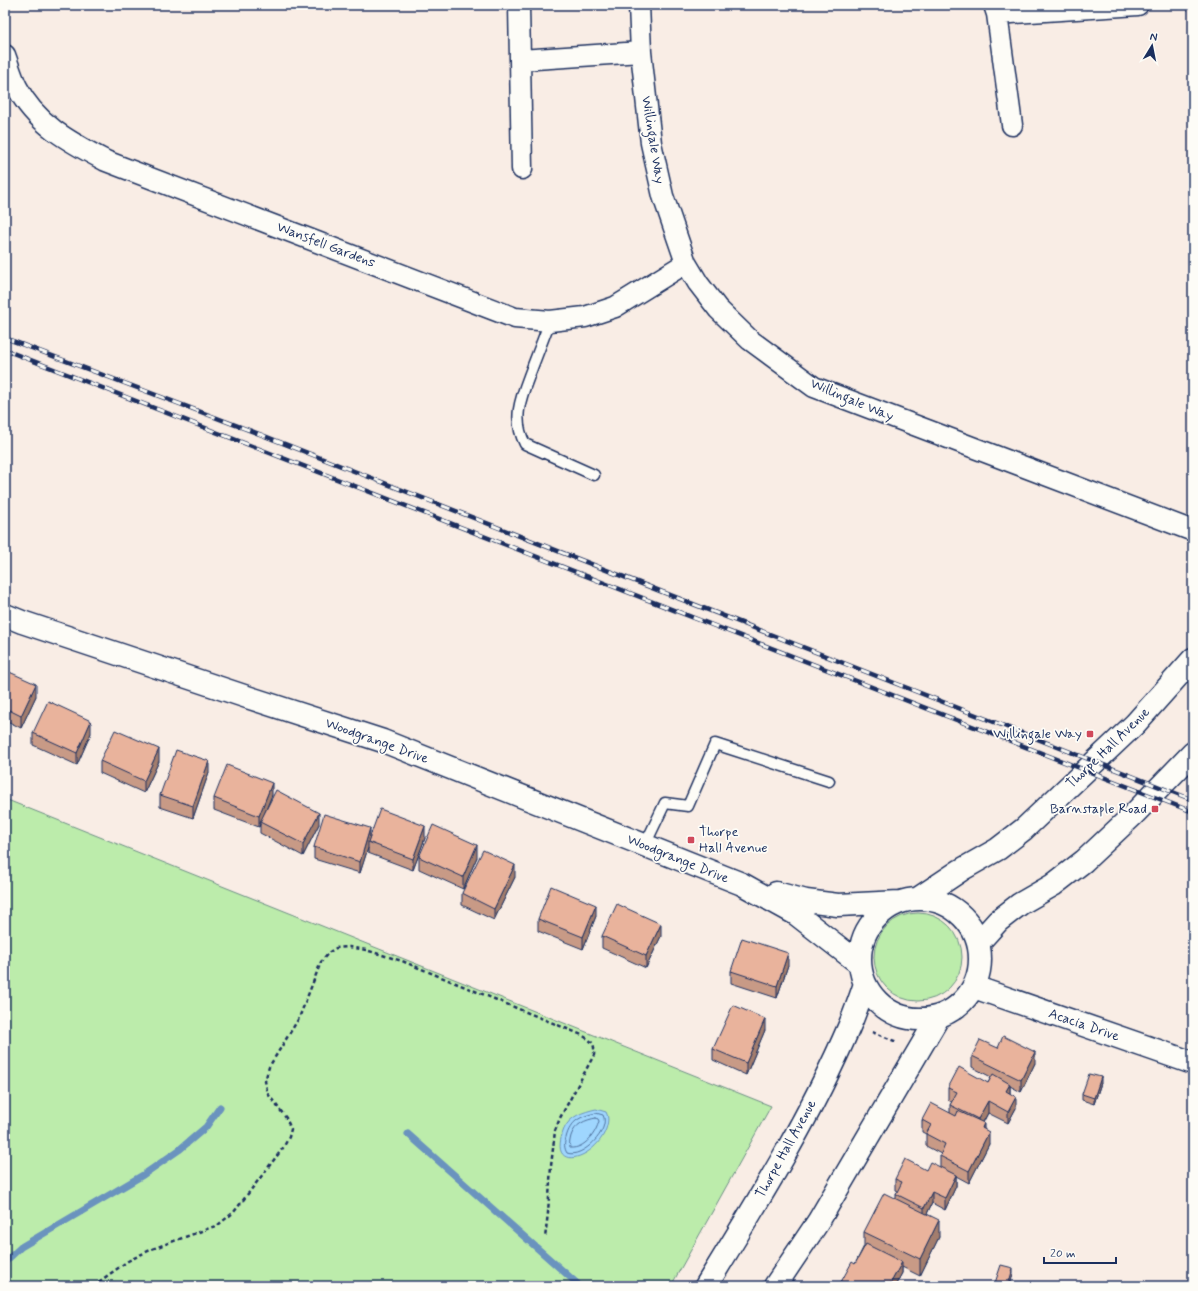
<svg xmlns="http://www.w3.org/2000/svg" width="1198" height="1291" viewBox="0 0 1198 1291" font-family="Mynerve,sans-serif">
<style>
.green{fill:#bcecab;stroke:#6c8e84}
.water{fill:#9fd6fe;stroke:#6a93be}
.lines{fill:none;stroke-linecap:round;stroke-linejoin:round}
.shore{stroke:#50729e;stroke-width:1}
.stream{stroke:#6a93be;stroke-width:7}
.lane-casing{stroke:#1b2f5e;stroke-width:13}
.street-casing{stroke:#1b2f5e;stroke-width:23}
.secondary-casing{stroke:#1b2f5e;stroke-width:25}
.path{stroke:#1b2f5e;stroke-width:2.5;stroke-dasharray:4 3;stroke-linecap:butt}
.lane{stroke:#fdfcf7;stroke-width:10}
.street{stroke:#fdfcf7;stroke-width:20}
.secondary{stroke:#fdfcf7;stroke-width:22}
.rail-casing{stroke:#1b2f5e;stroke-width:4.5}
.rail{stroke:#fdfcf7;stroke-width:3;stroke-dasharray:9;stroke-linecap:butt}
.wall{fill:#c89a86;stroke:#1b2f5e}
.shaded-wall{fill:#a37d6d;stroke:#1b2f5e}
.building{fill:#e9b39c;stroke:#1b2f5e}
.poi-dot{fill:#d1495b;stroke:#fdfcf7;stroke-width:1.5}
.labels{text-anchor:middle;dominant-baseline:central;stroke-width:3.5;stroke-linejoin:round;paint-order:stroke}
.street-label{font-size:14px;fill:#1b2f5e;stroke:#fdfcf7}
.poi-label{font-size:14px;fill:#1b2f5e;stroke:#fdfcf7;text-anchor:end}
</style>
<rect width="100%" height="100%" fill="#f9ede5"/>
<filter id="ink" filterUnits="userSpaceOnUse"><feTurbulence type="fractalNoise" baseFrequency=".025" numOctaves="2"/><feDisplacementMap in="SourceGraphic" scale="8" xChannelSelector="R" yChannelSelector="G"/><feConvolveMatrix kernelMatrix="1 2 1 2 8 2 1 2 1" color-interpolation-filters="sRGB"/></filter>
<g filter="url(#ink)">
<path class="green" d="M5,799L771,1106L671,1286H5Z
M874 957a44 44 0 1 1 88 0a44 44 0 1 1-88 0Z"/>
<path class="water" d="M596,1109L606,1112C609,1118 608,1122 606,1129C595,1160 546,1174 564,1129C570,1116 583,1112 596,1109Z"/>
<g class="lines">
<path class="shore" d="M596,1113L603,1115C611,1130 582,1159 567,1153C564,1148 564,1143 566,1138C570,1121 581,1116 596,1113Z
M596,1118L598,1119L599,1121C596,1133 585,1149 570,1148C569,1144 570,1140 571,1136C575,1124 585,1120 596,1118Z"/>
<path class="stream" d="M408,1134L580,1286
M5,1262L21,1247L143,1175L179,1150L206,1127L220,1107"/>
<defs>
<path id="lane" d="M550,321C544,337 538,352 532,368C522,395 511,417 525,444L594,475
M645,845L665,803L688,806L715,744L829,781"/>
<path id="street" d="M519,5L522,169
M639,5L641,52L651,143L663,196L686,263L698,283L718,309L750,340L814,387L1193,531
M994,5L997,14L1138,5
M997,14L1012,125
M5,55C9,66 12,77 17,87C35,124 72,143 106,161L515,318L550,321L585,317L615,307L686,263
M520,60L641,52"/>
<path id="secondary" d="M5,615L22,622L247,697L383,741L742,884L796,914L860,964
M776,893L806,901L838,905L900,902
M919,898L961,870L998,849L1024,829L1135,724L1193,659
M860 959a60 60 0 1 1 120 0a60 60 0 1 1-120 0Z
M979,942L998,921L1020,904L1053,885L1084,861L1132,816L1193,753
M974,987L1193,1063
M706,1286C757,1203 811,1116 849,1027C855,1013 860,998 865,984
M775,1286L818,1222L939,1016"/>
</defs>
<use href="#lane" class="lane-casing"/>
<use href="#street" class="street-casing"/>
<use href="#secondary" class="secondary-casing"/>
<path class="path" d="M872,1032L897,1042
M93,1286L128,1261L152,1249L218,1225L234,1212L283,1148L289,1137L291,1129L286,1118L268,1094L265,1081L269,1067L299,1018L321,962L328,953L336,948L349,947L366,950L402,961L582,1035C592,1042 595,1042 594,1055L560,1118L555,1131L551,1166L548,1213L545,1238"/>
<use href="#lane" class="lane"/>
<use href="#street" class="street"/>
<use href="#secondary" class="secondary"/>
<defs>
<path id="rail" d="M5,338L262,435L1193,800
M5,350L1193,812"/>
</defs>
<use href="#rail" class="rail-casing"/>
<use href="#rail" class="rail"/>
</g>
<path class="wall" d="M5,670L36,696L21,728L5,720Z
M33,733H91L77,765L33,745Z
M100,761H159L144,793L100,773Z
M209,772L193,818L160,807V795Z
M272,795L265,812L319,824L303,856L260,833V824L259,827L214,810V798Z
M370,835L425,838L413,870L368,853V848L360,873L314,859V847Z
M419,857H477L463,889L419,869Z
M515,877L494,920L462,905V893Z
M596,916L583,949L538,931V919Z
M602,936H661L646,968L602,948Z
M788,965L777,998L731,983V971Z
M765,1030L746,1075L713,1060V1049Z
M998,1048L1035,1063L1021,1092L1010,1086V1094L1016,1108L1008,1123L988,1113L983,1123L984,1130L989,1144L969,1183L956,1176V1186L945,1210L932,1203L927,1214L939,1237L920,1276L902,1267V1273L895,1286H841V1282L855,1264L864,1246V1232L896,1199V1194L897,1191L895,1190V1179L940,1167V1156L941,1154L926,1146V1134L922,1132V1120L950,1113V1105L952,1102L948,1100V1088L988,1083L991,1077L972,1067V1056Z
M1101,1083L1094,1104L1082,1100V1094Z"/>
<path class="shaded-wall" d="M36,684V696L21,728V716Z
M91,721V733L77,765V753Z
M159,749V761L144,793V781Z
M209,761V772L193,818V806Z
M272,783V795L261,822H260V824L259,827V816Z
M319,813V824L303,856V844Z
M425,826V838L413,870V859Z
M370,828V840L368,842V848L360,873V862Z
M477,845V857L463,889V877Z
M515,865V877L494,920V909Z
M596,905V916L583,949V937Z
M661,924V936L646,968V956Z
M788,953V965L777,998V986Z
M765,1019V1030L746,1075V1063Z
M1035,1052V1063L1021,1092V1080Z
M1101,1077V1083L1094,1104V1098Z
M1010,1084V1095L1006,1091Z
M1016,1097V1108L1008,1123V1112Z
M988,1101V1113L978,1131V1119Z
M984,1123V1135L982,1128Z
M989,1132V1144L969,1183V1171Z
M956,1175V1186L945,1210V1198Z
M932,1192V1203L924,1220V1208Z
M939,1220V1237L920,1276V1259Z
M902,1262V1273L895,1286H889Z
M1013,1268V1274L1010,1286H1008Z"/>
<path class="building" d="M5,670L36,684L21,716L5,708Z
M48,701L91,721L77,753L33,733Z
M115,730L159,749L144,781L100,761Z
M176,750L209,761L193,806L160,795Z
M227,765L272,783L259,816L214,798Z
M276,790L319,813L303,844L260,822Z
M380,809L425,826L413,859L368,842Z
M324,814L370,828L360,862L314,847Z
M433,825L477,845L463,877L419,857Z
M483,850L515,865L494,909L462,893Z
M551,886L596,905L583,937L538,919Z
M617,904L661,924L646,956L602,936Z
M742,938L788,953L777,986L731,971Z
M733,1005L765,1019L746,1063L713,1049Z
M1003,1036L1035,1052L1021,1080L972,1056L980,1040L998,1048Z
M959,1067L988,1083L993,1074L1010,1084L1006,1091L1016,1097L1008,1112L988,1101L978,1119L950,1105L957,1092L948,1088Z
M1089,1074L1101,1077L1094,1098L1082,1094Z
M931,1103L956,1116L958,1111L984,1123L982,1128L989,1132L969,1171L940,1156L945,1144L926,1134L931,1125L922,1120Z
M905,1159L926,1170L930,1162L956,1175L945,1198L932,1192L924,1208L896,1194L902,1182L895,1179Z
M884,1193L939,1220L920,1259L864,1232Z
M866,1244L902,1262L889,1286H849L841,1282L852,1262L855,1264Z
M1001,1265L1013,1268L1008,1286H994Z"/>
</g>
<g class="poi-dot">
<rect x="1086" y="730" width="8" height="8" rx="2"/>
<rect x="1151" y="805" width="8" height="8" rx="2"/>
<rect x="687" y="836" width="8" height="8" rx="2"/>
</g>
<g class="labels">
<g class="street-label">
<text transform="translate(653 140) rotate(81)">Willingale Way</text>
<text transform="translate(326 245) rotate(21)">Wansfell Gardens</text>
<text transform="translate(852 400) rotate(23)">Willingale Way</text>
<text transform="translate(377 741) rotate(20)">Woodgrange Drive</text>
<text transform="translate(1108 748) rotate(-44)">Thorpe Hall Avenue</text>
<text transform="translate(678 859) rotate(22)">Woodgrange Drive</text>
<text transform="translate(1084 1025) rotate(19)">Acacia Drive</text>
<text transform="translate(786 1149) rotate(-61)">Thorpe Hall Avenue</text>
</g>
<g class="poi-label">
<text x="1082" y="734">Willingale Way</text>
<text x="1147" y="809">Barnstaple Road</text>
<text x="699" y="832" text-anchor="start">Thorpe<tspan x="699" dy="16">Hall Avenue</tspan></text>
</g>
</g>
<rect width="1198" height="1291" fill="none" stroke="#fdfcf7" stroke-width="20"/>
<rect x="10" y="10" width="1178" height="1271" fill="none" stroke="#1b2f5e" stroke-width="1.5" filter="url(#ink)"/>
<g transform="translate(1152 46) rotate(10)" stroke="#fdfcf7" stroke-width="3" paint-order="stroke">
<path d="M0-3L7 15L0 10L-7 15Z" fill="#1b2f5e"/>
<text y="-6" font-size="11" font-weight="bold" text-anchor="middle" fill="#1b2f5e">N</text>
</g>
<path d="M1044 1257v6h72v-6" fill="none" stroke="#1b2f5e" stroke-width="2"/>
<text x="1050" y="1257" font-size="12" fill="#1b2f5e" stroke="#fdfcf7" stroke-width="3" paint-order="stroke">20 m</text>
</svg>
